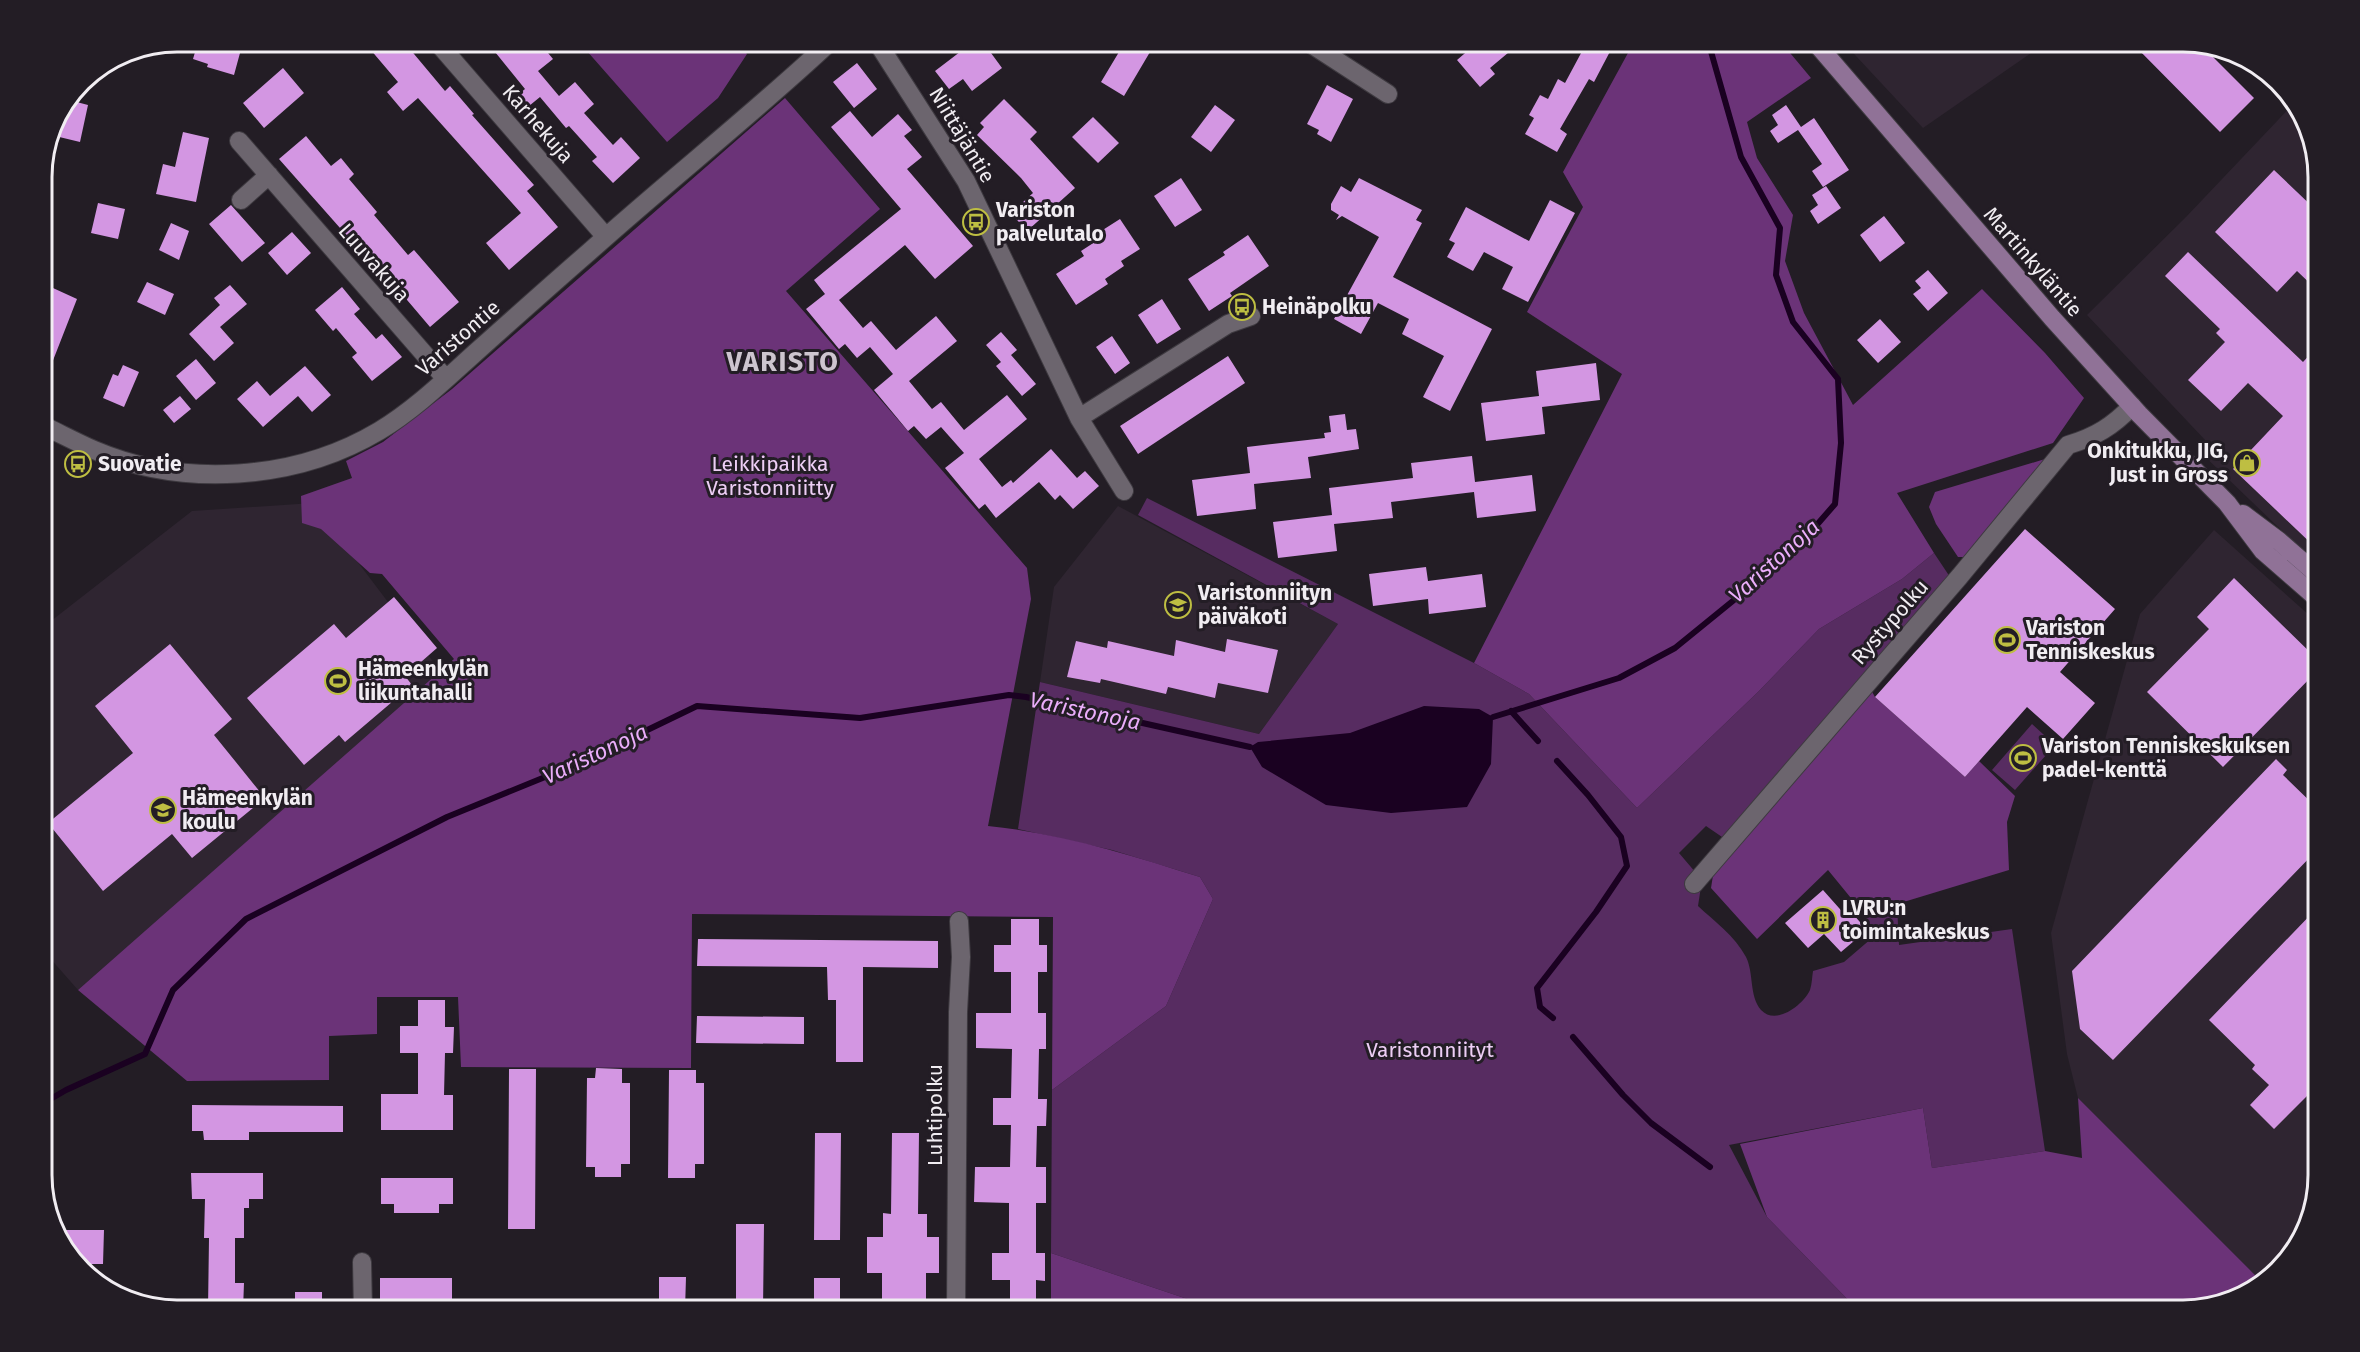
<svg xmlns="http://www.w3.org/2000/svg" width="2360" height="1352" viewBox="0 0 2360 1352" font-family="'Fira Sans',sans-serif">
<style>
.built{fill:#2f2531}
.green{fill:#572c61}
.forest{fill:#6b3378}
.water{fill:#1a0121}
.lines{fill:none;stroke-linecap:round;stroke-linejoin:round}
.stream{stroke:#1a0121;stroke-width:6}
.building{fill:#d396e2}
.street-casing{stroke:#3e3a40;stroke-width:20}
.secondary-casing{stroke:#3e3a40;stroke-width:20}
.street{stroke:#6c656e;stroke-width:18}
.secondary{stroke:#907297;stroke-width:18}
.labels{text-anchor:middle;dominant-baseline:central;stroke-width:6;stroke-linejoin:round;paint-order:stroke}
.street-label{font-size:21px;fill:#f1edf2;stroke:#231d25}
.poi-label{font-size:21px;font-weight:bold;fill:#f1edf2;stroke:#231d25;text-anchor:start}
.park-label{font-size:21px;fill:#edcef5;stroke:#231d25}
.water-label{font-size:22px;font-style:italic;fill:#eaadfa;stroke:#231d25}
.district-label{font-size:27px;font-weight:bold;letter-spacing:1.5px;fill:#cdc5cf;stroke:#231d25}
.rim{fill:none;stroke:#f1edf2;stroke-width:3}
</style>
<rect width="100%" height="100%" fill="#231d25"/>
<path class="built" d="M1843,42H2047L1923,128Z
M2295,102L2318,169V550L2303,551L2198,450L2206,441L2087,315L2186,217Z
M313,503L441,672L78,990L42,949V628L192,511Z
M1118,506L1338,624L1259,734L1040,682L1054,587Z
M2214,530L2318,623V1175L2300,1242L2261,1281L2078,1098L2067,1054L2051,933L2140,614Z"/>
<path class="green" d="M1147,498L1474,663L1529,694L1637,808L1759,691L1819,629L1902,579L1934,553L1950,577L1725,839L1706,826L1679,853L1702,880L1698,906C1714,921 1735,936 1746,957C1754,973 1749,996 1761,1010C1776,1026 1803,1005 1810,990C1812,984 1812,977 1813,971L1844,962L1872,938L1864,914L1897,904L1899,945L2012,929L2045,1151L1932,1168L1923,1108L1729,1145L1767,1217L1858,1310H1220L1051,1253L1052,1090L1166,1006L1213,899L1200,877L1112,850L1018,829L1040,682L1259,734L1338,624L1138,515Z
M2032,724L2055,745L2015,790L1992,770Z"/>
<path class="forest" d="M579,42H736L747,54L718,98L667,142Z
M1634,42H1781L1811,78L1747,122L1757,158L1793,215L1785,261L1804,313L1853,405L1982,289L2045,353L2084,398L2053,443L1897,493L1934,553L1902,579L1819,629L1759,691L1637,808L1529,694L1474,663L1622,374L1527,312L1583,207L1563,172Z
M785,98L880,209L786,291L1027,568L1031,599L988,826C1060,833 1130,855 1200,877L1213,899L1166,1006L1052,1090L1053,917L692,914L691,1068L461,1067L458,997H377V1034L329,1036V1080L187,1081L78,990L454,659L382,574L370,573L321,529L302,523L301,496L352,478L346,461L383,442L452,389Z
M2045,459L1968,557H1958L1936,524L1929,507L1935,492Z
M1871,690L1875,697L1965,777L1979,761L2015,796L2007,822L2009,870L1864,914L1828,870L1757,939L1711,888L1714,869Z
M2078,1098L2261,1281L2251,1292L2183,1310H1858L1767,1217L1740,1144L1923,1108L1932,1168L2045,1151L2082,1158Z
M1051,1253L1220,1310H1051Z"/>
<path class="water" d="M1424,706L1479,709L1493,717L1491,764L1467,807L1391,813L1326,805L1262,767L1250,747L1258,742L1350,733Z"/>
<g class="lines">
<path class="stream" d="M1511,711L1538,741
M1493,717L1619,678L1675,648L1750,587L1808,535L1835,504L1841,443L1838,379L1793,322L1776,275L1780,228L1741,157L1710,48L1712,42
M1553,1018L1540,1007L1537,988L1596,912L1627,866L1621,837L1588,795L1557,761
M1573,1037L1623,1095L1651,1123L1710,1167
M42,1104L66,1090L145,1054L173,990L246,919L447,817L577,764L697,706L860,718L1009,695L1026,697L1250,747"/>
</g>
<path class="building" d="M198,42H243L234,75L207,67L208,64L193,59Z
M364,42H404L445,91L450,86L474,114L472,115L534,185L527,191L558,227L509,270L486,243L521,213L418,98L403,111L387,92L398,82Z
M487,42H539L553,59L538,71L559,96L575,82L594,104L584,113L613,145L621,137L640,158L613,183L592,161L597,157L569,126L566,128L540,97L529,106L519,94L525,89Z
M973,42H983L1002,68L972,91L963,79L949,89L935,71Z
M1125,42H1133L1150,52L1124,96L1101,82Z
M1478,42H1521L1490,68L1495,74L1480,87L1457,60Z
M1587,42H1615L1594,82L1589,79L1560,129L1567,134L1557,152L1525,134L1534,118L1529,115L1540,95L1548,99L1558,79L1565,83Z
M2131,42H2183L2204,48L2254,98L2220,132Z
M857,63L877,89L854,108L833,82Z
M283,68L304,93L264,128L243,103Z
M1327,85L1353,99L1331,142L1317,134L1319,130L1307,124Z
M1004,99L1037,132L1030,139L1075,188L1027,231L1011,213L1033,193L1021,178L977,135L984,127L980,123Z
M69,100L88,105L80,142L51,135L53,124Z
M1215,105L1235,120L1211,152L1191,137Z
M1786,105L1801,127L1814,118L1849,170L1823,187L1812,171L1822,164L1798,130L1778,143L1770,131L1778,125L1772,115Z
M850,111L872,137L898,114L912,130L904,136L922,157L907,169L973,246L935,279L905,245L839,300L863,328L871,321L896,350L936,316L957,341L909,381L932,409L941,402L964,430L1007,395L1027,419L979,459L1002,487L1011,480L1013,483L1051,449L1077,478L1085,471L1099,486L1073,509L1060,495L1055,500L1039,482L996,518L985,504L979,509L945,468L964,453L941,427L926,439L914,426L908,431L874,390L893,374L870,347L857,358L845,344L839,349L806,309L825,294L814,280L901,209L831,127Z
M1093,117L1119,143L1098,163L1072,137Z
M183,132L209,138L196,202L156,194L163,164L175,167Z
M306,136L331,166L341,158L354,174L349,179L377,212L374,215L408,255L414,250L459,302L430,327L385,274L350,235L348,237L279,159Z
M2274,170L2318,212V291L2297,271L2277,292L2215,232Z
M1181,178L1202,210L1175,227L1154,196Z
M1359,178L1422,210L1416,220L1422,223L1393,277L1492,329L1450,411L1423,397L1444,356L1402,334L1409,319L1378,303L1361,334L1334,319L1379,237L1342,216L1336,220L1339,215L1331,210V204L1341,186L1351,192Z
M1826,186L1841,208L1818,224L1810,211L1818,205L1812,195Z
M1550,200L1575,213L1528,302L1502,289L1513,267L1484,252L1473,271L1447,257L1455,243L1449,240L1466,207L1529,241Z
M98,203L125,209L118,239L91,233Z
M231,205L265,243L242,262L209,224Z
M1884,216L1905,243L1880,262L1860,235Z
M1120,219L1140,249L1121,261L1124,266L1105,279L1108,284L1076,305L1056,274L1084,256L1081,251L1101,238L1098,233Z
M171,223L189,231L179,260L159,250Z
M292,232L311,253L287,275L268,253Z
M1248,235L1269,266L1230,293L1232,296L1209,311L1188,279L1225,255L1223,252Z
M2188,252L2303,362L2318,346V550L2233,469L2283,416L2248,383L2221,411L2188,380L2225,342L2216,333L2220,329L2165,276Z
M1928,270L1948,293L1928,311L1913,294L1921,288L1915,281Z
M147,282L174,294L165,315L137,302Z
M42,283L77,299L43,386H42Z
M230,285L247,304L220,327L234,343L214,361L189,334L220,305L214,298Z
M342,287L360,309L354,314L376,339L382,334L402,357L372,381L352,357L357,353L336,328L333,331L315,310Z
M1162,299L1181,329L1157,344L1138,315Z
M1880,319L1901,342L1878,363L1857,340Z
M1001,332L1017,350L1011,355L1036,384L1022,396L996,366L1001,362L986,345Z
M1112,336L1130,363L1115,374L1096,347Z
M1228,356L1245,383L1138,454L1120,426Z
M196,359L216,383L196,400L176,376Z
M1596,363L1600,400L1542,407L1545,434L1486,441L1481,403L1539,396L1536,371Z
M123,365L139,372L124,407L103,398L113,374L118,376Z
M305,366L331,395L312,412L298,396L263,427L237,399L257,381L270,396Z
M180,396L191,409L174,423L163,410Z
M1345,414L1347,430L1356,429L1359,449L1308,457L1311,478L1254,484L1256,509L1197,516L1192,480L1250,473L1247,447L1325,438L1324,433L1331,432L1329,416Z
M1472,456L1475,482L1532,475L1536,511L1477,518L1474,492L1391,502L1393,518L1334,524L1337,551L1278,558L1273,522L1332,515L1329,488L1413,478L1411,463Z
M2025,529L2115,609L2060,672L2095,703L2063,739L2027,707L1965,777L1875,697Z
M1426,567L1428,581L1482,574L1486,607L1429,614L1428,599L1373,606L1369,574Z
M2234,578L2318,660V670L2223,767L2147,692L2209,629L2197,617Z
M394,597L437,648L405,676L412,685L345,742L339,735L304,765L247,698L334,624L346,638Z
M1227,639L1278,650L1268,693L1218,683L1215,698L1168,687L1166,694L1101,679L1100,683L1067,677L1076,641L1107,648L1108,641L1174,656L1176,640L1225,652Z
M170,644L232,719L214,735L265,798L192,858L172,834L103,891L48,823L133,753L95,706Z
M2276,759L2287,770L2283,775L2318,809V849L2113,1060L2080,1029L2072,971Z
M1823,890L1847,917L1852,913L1867,930L1841,952L1824,934L1808,948L1785,923Z
M2318,907V1085L2274,1129L2250,1105L2269,1085L2252,1069L2255,1065L2209,1020Z
M1011,919H1039V945H1047V972H1038V1013H1046V1049H1039L1038,1099H1047L1046,1126H1037L1036,1167H1046V1203H1036V1253H1045V1281L1036,1280V1307H1010V1280H992V1253H1009V1203L974,1202L975,1167H1010L1011,1125H993V1098H1011L1012,1049L976,1048V1013H1011V972H994V945H1011Z
M698,939L938,941V968L863,967V1062H836V1000H828L827,967L697,966Z
M418,1000H445V1027H454L453,1053H445L444,1095H453V1130H381V1094H418V1053H400V1026H418Z
M697,1016L804,1017V1044L696,1043Z
M596,1068L622,1069V1083H630V1164H621V1177H595V1167H586L587,1078H595Z
M509,1069H536L535,1229H508Z
M669,1070H696V1083H704V1164H695V1178H668Z
M192,1105L343,1106V1132H249V1140H204L203,1131H192Z
M815,1133H841L840,1240H814Z
M892,1133H919L918,1214H927V1237H939V1273H926V1306L917,1305V1310H891V1305H882V1273H867V1237H883V1213L891,1214Z
M191,1173H263V1199H249V1208H244V1238H235V1283H244L243,1310H208L209,1238H204L205,1199H192Z
M381,1178H453V1204H439V1213H394V1204H381Z
M736,1224H764L763,1310H736Z
M58,1230H104L103,1264H80L65,1250Z
M659,1277H686L685,1310H659Z
M380,1278H452V1305H438V1310H393V1304H380Z
M814,1278H840V1310H814Z
M295,1292H322V1310H295Z"/>
<g class="lines">
<defs>
<path id="street" d="M437,42L606,237
M877,42L966,181L1079,418L1124,491
M1308,42L1388,94
M239,141L446,379
M241,200L269,175
M1079,418L1228,324L1251,316
M42,425C59,433 76,442 94,450C183,488 295,481 379,431C414,410 445,380 475,353C513,319 551,285 589,252C668,181 752,115 830,42
M1694,884L1960,576L2068,445C2095,437 2113,426 2132,406
M362,1262L363,1310
M956,1310L958,1012L961,957L959,921"/>
<path id="secondary" d="M1815,42L2052,318L2139,414L2227,503L2263,551L2318,599
M2243,514L2279,541L2318,575"/>
</defs>
<use href="#street" class="street-casing"/>
<use href="#secondary" class="secondary-casing"/>
<use href="#street" class="street"/>
<use href="#secondary" class="secondary"/>
</g>
<defs>
<symbol id="bus-ring" viewBox="-11 -11 22 22"><circle r="9.5" fill="#231d25" stroke="#bebe42" stroke-width="1.5"/><path d="M-5-6H5V4H4V6H2V4H-2V6H-4V4H-5ZM-3.5-4V0h7V-4ZM-3.5 1.2v1.5H-2V1.2ZM2 1.2v1.5H3.5V1.2Z" fill="#bebe42"/></symbol>
<symbol id="shop-ring" viewBox="-11 -11 22 22"><circle r="9.5" fill="#231d25" stroke="#bebe42" stroke-width="1.5"/><path d="M-5-2.5h2.3a2.7 3.5 0 0 1 5.4 0H5L5.5 6h-11ZM-1.5-2.5h3a1.5 2.3 0 0 0-3 0Z" fill="#bebe42"/></symbol>
<symbol id="school-ring" viewBox="-11 -11 22 22"><circle r="9.5" fill="#231d25" stroke="#bebe42" stroke-width="1.5"/><path d="M0-5L7-2L0 1L-7-2ZM-4 1L0 2.5L4 1V4Q0 6-4 4Z" fill="#bebe42"/></symbol>
<symbol id="stadium-ring" viewBox="-11 -11 22 22"><circle r="9.5" fill="#231d25" stroke="#bebe42" stroke-width="1.5"/><path d="M0-5a6.5 5 0 1 0 0 10a6.5 5 0 1 0 0-10ZM-3.5-1.8h7v3.6h-7Z" fill="#bebe42"/></symbol>
<symbol id="building-ring" viewBox="-11 -11 22 22"><circle r="9.5" fill="#231d25" stroke="#bebe42" stroke-width="1.5"/><path d="M-4-6H4V6H1V3H-1V6H-4ZM-2.5-4.3h1.7v1.8h-1.7ZM.8-4.3h1.7v1.8H.8ZM-2.5-1h1.7V.8h-1.7ZM.8-1h1.7V.8H.8Z" fill="#bebe42"/></symbol>
</defs>
<g fill-rule="evenodd">
<use href="#bus-ring" x="961" y="207" width="30" height="30"/>
<use href="#bus-ring" x="1227" y="292" width="30" height="30"/>
<use href="#shop-ring" x="2232" y="448" width="30" height="30"/>
<use href="#bus-ring" x="63" y="449" width="30" height="30"/>
<use href="#school-ring" x="1163" y="590" width="30" height="30"/>
<use href="#stadium-ring" x="1992" y="625" width="30" height="30"/>
<use href="#stadium-ring" x="323" y="666" width="30" height="30"/>
<use href="#stadium-ring" x="2008" y="743" width="30" height="30"/>
<use href="#school-ring" x="148" y="795" width="30" height="30"/>
<use href="#building-ring" x="1808" y="905" width="30" height="30"/>
</g>
<g class="labels">
<g class="street-label">
<text transform="translate(538 124) rotate(49)">Karhekuja</text>
<text transform="translate(962 135) rotate(59)">Niittäjäntie</text>
<text transform="translate(2033 262) rotate(49)">Martinkyläntie</text>
<text transform="translate(374 263) rotate(49)">Luuvakuja</text>
<text transform="translate(458 338) rotate(-41)">Varistontie</text>
<text transform="translate(1890 622) rotate(-49)">Rystypolku</text>
<text transform="translate(935 1115) rotate(-90)">Luhtipolku</text>
</g>
<g class="poi-label">
<text x="996" y="210">Variston<tspan x="996" dy="24">palvelutalo</tspan></text>
<text x="1262" y="307">Heinäpolku</text>
<text x="2228" y="451" text-anchor="end">Onkitukku, JIG,<tspan x="2228" dy="24">Just in Gross</tspan></text>
<text x="98" y="464">Suovatie</text>
<text x="1198" y="593">Varistonniityn<tspan x="1198" dy="24">päiväkoti</tspan></text>
<text x="2026" y="628">Variston<tspan x="2026" dy="24">Tenniskeskus</tspan></text>
<text x="358" y="669">Hämeenkylän<tspan x="358" dy="24">liikuntahalli</tspan></text>
<text x="2042" y="746">Variston Tenniskeskuksen<tspan x="2042" dy="24">padel-kenttä</tspan></text>
<text x="182" y="798">Hämeenkylän<tspan x="182" dy="24">koulu</tspan></text>
<text x="1842" y="908">LVRU:n<tspan x="1842" dy="24">toimintakeskus</tspan></text>
</g>
<g class="park-label">
<text x="770" y="464">Leikkipaikka<tspan x="770" dy="24">Varistonniitty</tspan></text>
<text x="1430" y="1050">Varistonniityt</text>
</g>
<g class="water-label">
<text transform="translate(1774 561) rotate(-42)">Varistonoja</text>
<text transform="translate(1085 711) rotate(12)">Varistonoja</text>
<text transform="translate(595 754) rotate(-25)">Varistonoja</text>
</g>
<g class="district-label">
<text x="783" y="362">VARISTO</text>
</g>
</g>
<path d="M0 0H2360V1352H0ZM177 52H2183A125 125 0 0 1 2308 177V1175A125 125 0 0 1 2183 1300H177A125 125 0 0 1 52 1175V177A125 125 0 0 1 177 52Z" fill="#231d25" fill-rule="evenodd"/>
<path class="rim" d="M177 52H2183A125 125 0 0 1 2308 177V1175A125 125 0 0 1 2183 1300H177A125 125 0 0 1 52 1175V177A125 125 0 0 1 177 52Z"/>
</svg>
